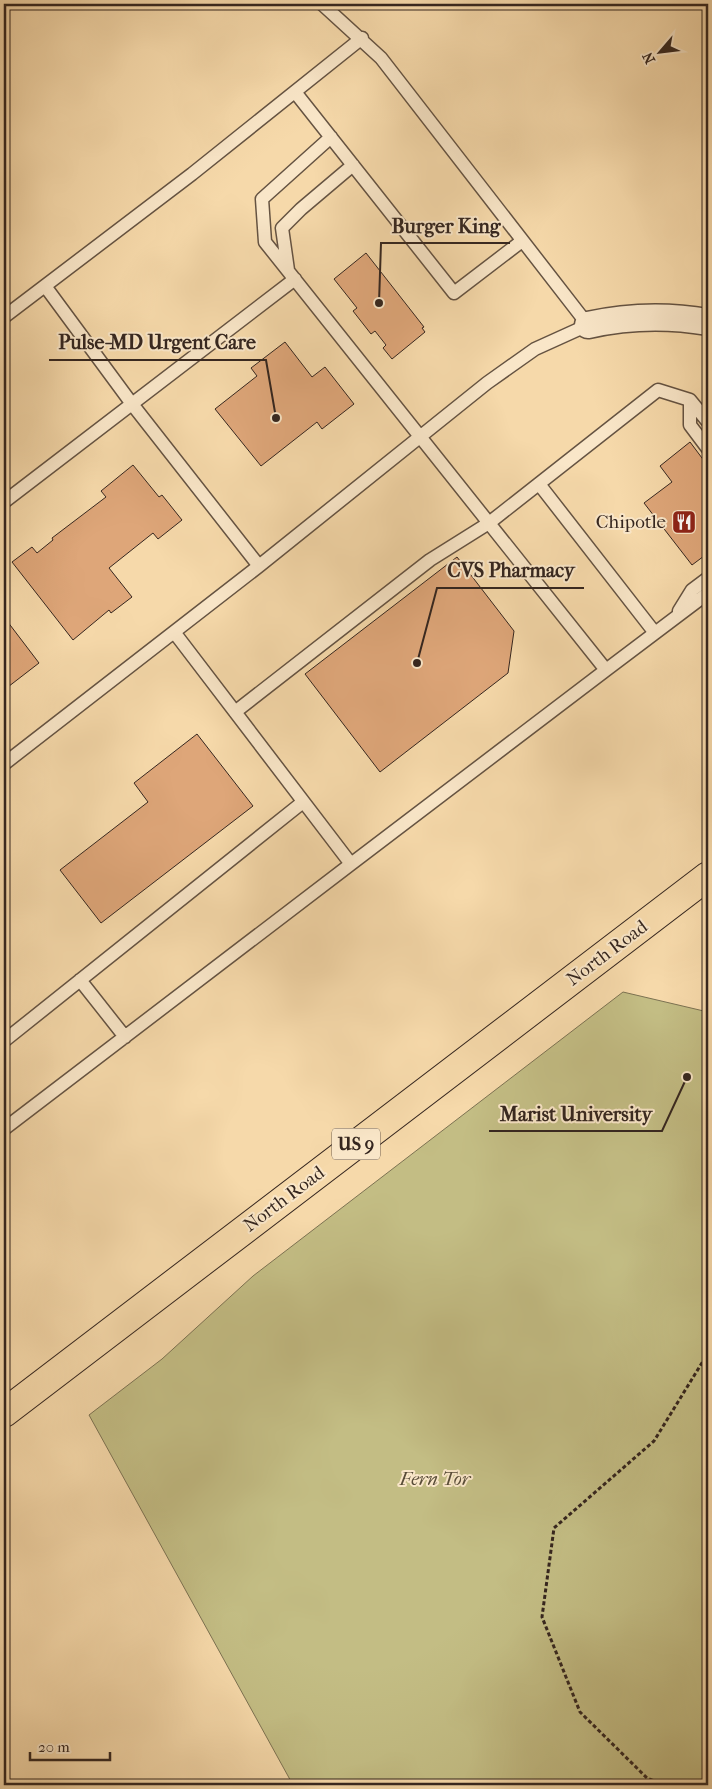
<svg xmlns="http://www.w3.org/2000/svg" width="712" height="1789" viewBox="0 0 712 1789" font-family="'IM FELL French Canon',serif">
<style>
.green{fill:#c3bd84;stroke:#7c7252}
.building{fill:#dea679;stroke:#35261f}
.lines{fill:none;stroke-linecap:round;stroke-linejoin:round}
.lane-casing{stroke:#655342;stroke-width:15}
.street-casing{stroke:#655342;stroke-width:29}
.highway-casing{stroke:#35261f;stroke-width:30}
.path{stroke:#35261f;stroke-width:3;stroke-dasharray:4 2.5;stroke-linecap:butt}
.lane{stroke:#f9e6c8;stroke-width:12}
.street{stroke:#f9e6c8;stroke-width:26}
.highway{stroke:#f6d9aa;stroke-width:28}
.labels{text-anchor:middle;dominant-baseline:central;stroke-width:4;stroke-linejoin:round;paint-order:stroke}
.shield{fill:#f9e6c8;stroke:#706052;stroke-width:1}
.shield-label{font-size:18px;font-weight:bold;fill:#35261f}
.poi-label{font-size:19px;fill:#35261f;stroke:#f9e6c8;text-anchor:end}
.street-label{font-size:19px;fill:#35261f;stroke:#f9e6c8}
.park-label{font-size:19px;font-style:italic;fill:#584c38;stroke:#f9e6c8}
.leader{fill:none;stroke:#35261f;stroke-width:2}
.callout-dot{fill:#35261f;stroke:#f9e6c8;stroke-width:2}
.callout-label{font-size:20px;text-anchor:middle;font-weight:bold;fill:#35261f;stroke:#f9e6c8;stroke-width:4;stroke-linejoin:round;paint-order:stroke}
</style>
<rect width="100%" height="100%" fill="#f6d9aa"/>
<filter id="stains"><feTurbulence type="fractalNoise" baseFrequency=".004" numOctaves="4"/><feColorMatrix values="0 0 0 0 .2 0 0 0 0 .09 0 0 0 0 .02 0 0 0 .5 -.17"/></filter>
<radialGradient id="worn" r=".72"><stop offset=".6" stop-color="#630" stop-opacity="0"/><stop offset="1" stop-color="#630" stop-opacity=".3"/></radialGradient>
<path class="green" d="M623,992L708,1012V1785H293L89,1415L162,1359L253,1276Z"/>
<path class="building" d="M366,253L424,327L422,328L425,332L392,359L383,348L386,345L375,331L371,334L353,311L357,308L334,279Z
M285,342L312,377L325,367L354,404L322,429L317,422L261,466L215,409L257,376L251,368Z
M690,442L708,466V553L692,565L644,503L672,482L660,466Z
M133,465L159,497L162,495L182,520L158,539L153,533L109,568L132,597L111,613L109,610L73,640L12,562L32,547L37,553L53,540L52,538L106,497L101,491Z
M457,557L514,631L508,673L380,772L305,674Z
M4,617L39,663L4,690Z
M197,734L253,806L101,923L60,870L148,802L134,783Z"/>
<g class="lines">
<defs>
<path id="lane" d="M707,4L708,6
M295,92L454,293L522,241
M331,137L262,199L265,242L606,670L708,593
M288,270L282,228L301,209L353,165
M45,286L132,404L259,566
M4,317L192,174L362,38
M690,400V425L708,449
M539,484L655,633
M4,502L295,279
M679,611L692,590L708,578
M174,632L351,864L606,670
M235,712L430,560L489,523L658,390L690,400L708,422
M4,764L259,566L487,383L535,349L588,325L381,58L322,4
M80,980L125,1037
M4,1041L303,802
M4,1129L351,864"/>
<path id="street" d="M588,325C628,316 667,315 708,322"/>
<path id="highway" d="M4,1413L708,876"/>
</defs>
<use href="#lane" class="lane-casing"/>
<use href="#street" class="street-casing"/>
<use href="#highway" class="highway-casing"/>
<path class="path" d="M665,1785L647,1778L580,1712L542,1617L554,1528L654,1441L708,1353"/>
<use href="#lane" class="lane"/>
<use href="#street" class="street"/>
<use href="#highway" class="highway"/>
</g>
<defs>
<symbol id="restaurant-square" viewBox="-11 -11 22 22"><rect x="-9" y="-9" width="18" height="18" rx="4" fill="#8f2418" stroke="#f9e6c8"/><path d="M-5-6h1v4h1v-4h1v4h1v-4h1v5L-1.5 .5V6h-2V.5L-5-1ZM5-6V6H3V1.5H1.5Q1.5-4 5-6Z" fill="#fff"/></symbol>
</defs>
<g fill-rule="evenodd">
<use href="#restaurant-square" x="670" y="508" width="28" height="28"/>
</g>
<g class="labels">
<rect class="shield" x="332" y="1128.5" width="48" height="31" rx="4"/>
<g class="shield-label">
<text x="356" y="1144">US 9</text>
</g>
<g class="poi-label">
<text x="666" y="522">Chipotle</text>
</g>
<g class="street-label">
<text transform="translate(607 953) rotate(-37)">North Road</text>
<text transform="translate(284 1199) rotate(-37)">North Road</text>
</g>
<g class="park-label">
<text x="435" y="1479">Fern Tor</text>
</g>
</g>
<path class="leader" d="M379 303L381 243H510M276 418L266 360H49M417 663L437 588H584M687 1077L662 1131H489"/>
<g class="callout-dot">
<circle cx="379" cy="303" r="5"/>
<circle cx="276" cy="418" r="5"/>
<circle cx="417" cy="663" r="5"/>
<circle cx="687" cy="1077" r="5"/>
</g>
<g class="callout-label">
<text x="446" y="233">Burger King</text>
<text x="157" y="349">Pulse-MD Urgent Care</text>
<text x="511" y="577">CVS Pharmacy</text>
<text x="576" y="1121">Marist University</text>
</g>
<rect width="712" height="1789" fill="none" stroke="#f6d9aa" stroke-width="20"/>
<rect x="5" y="5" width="702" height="1779" fill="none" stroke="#35261f" stroke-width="2.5"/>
<rect x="10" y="10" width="692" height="1769" fill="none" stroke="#35261f"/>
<g transform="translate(660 52) rotate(242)" stroke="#f9e6c8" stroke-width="4" paint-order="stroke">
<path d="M0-4L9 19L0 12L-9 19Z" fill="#35261f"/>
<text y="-8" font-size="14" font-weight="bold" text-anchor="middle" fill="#35261f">N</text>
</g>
<path d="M30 1752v8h80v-8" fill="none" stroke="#35261f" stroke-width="2.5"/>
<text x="38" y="1752" font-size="15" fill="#35261f" stroke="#f9e6c8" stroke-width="4" paint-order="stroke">20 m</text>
<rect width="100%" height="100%" filter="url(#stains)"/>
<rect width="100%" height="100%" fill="url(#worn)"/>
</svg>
